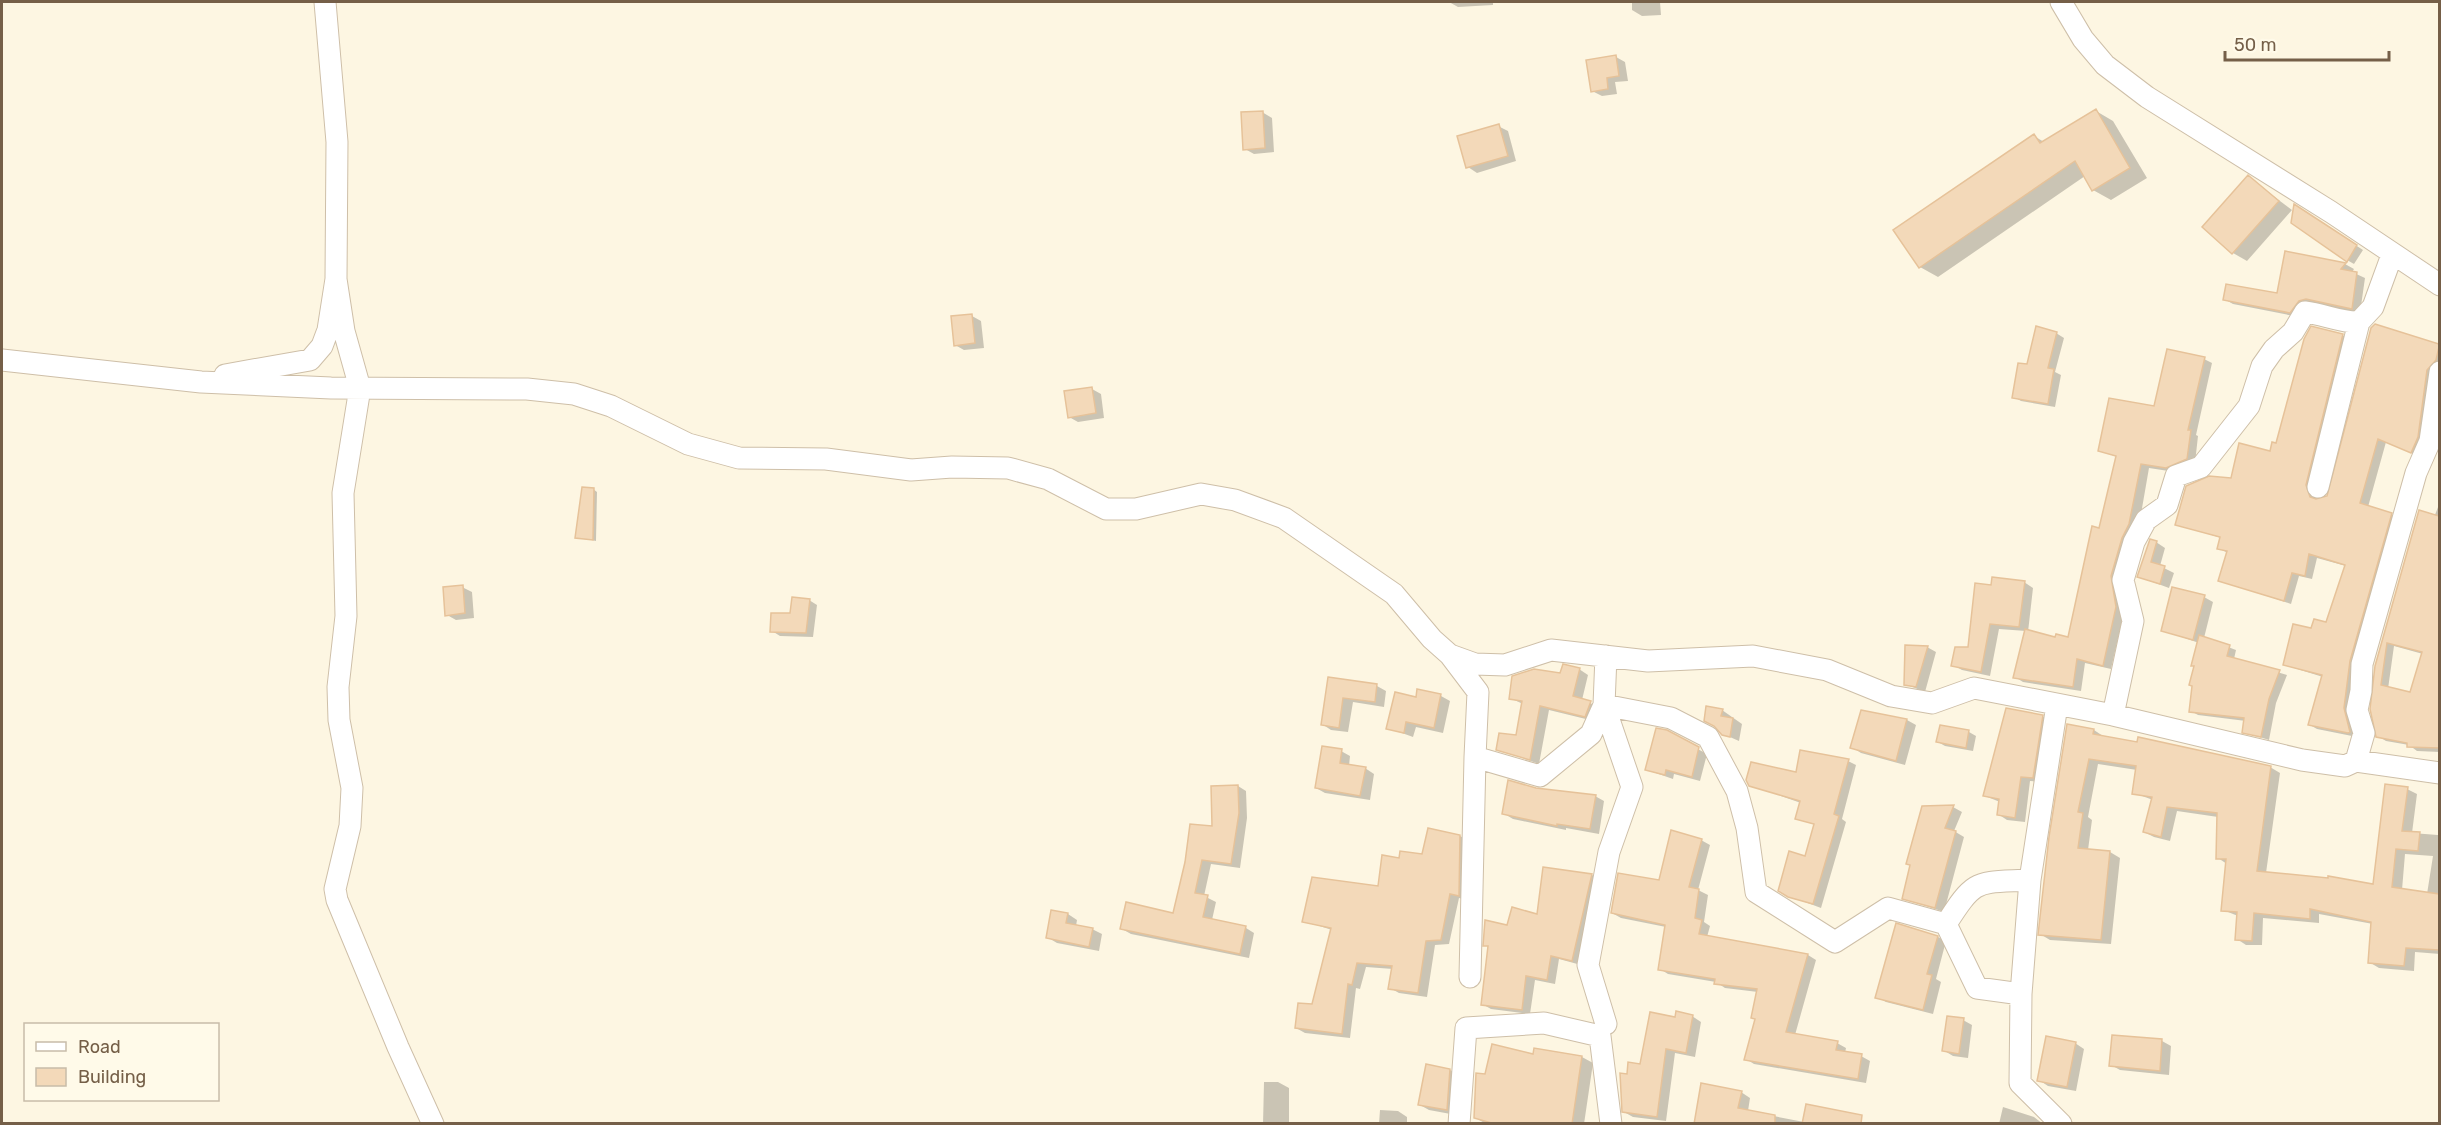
<svg xmlns="http://www.w3.org/2000/svg" width="2441" height="1125" viewBox="0 0 2441 1125" font-family="Rubik,sans-serif">
<style>
.shadow{fill:#0003;fill-rule:evenodd}
.building{fill:#f3d9b9;stroke:#e6c299;stroke-width:1.5;fill-rule:evenodd}
.lines{fill:none;stroke-linecap:round;stroke-linejoin:round}
.street-casing{stroke:#cebfa8;stroke-width:23}
.street{stroke:#fff;stroke-width:21}
</style>
<rect width="100%" height="100%" fill="#fdf6e2"/>
<path class="shadow" d="M1449,2H1493V5L1458,7Z
M1632,2H1660L1661,15L1642,16L1632,10Z
M1616,57L1625,62L1628,81L1615,82L1617,94L1602,96L1592,91Z
M2096,111L2113,121L2147,178L2111,200L2093,190L2085,176L1938,277L1920,267L2034,136L2044,142Z
M1262,112L1272,118L1274,152L1254,154L1245,149Z
M1498,126L1508,131L1516,161L1477,173L1468,167Z
M2248,177L2292,210L2247,261L2233,253Z
M2302,210L2363,250L2354,264L2347,260Z
M2286,253L2345,264L2354,269L2352,272L2365,278L2360,313L2316,304L2299,317L2233,304L2224,299L2278,295Z
M972,316L981,321L984,348L964,350L955,345Z
M2375,325L2440,346V369L2419,456L2386,442L2368,507L2398,518L2357,737L2317,729L2310,725L2323,677L2284,665L2312,630L2327,624L2346,566L2317,558L2312,579L2299,576L2291,604L2220,580L2228,553L2218,548L2221,538L2177,524L2271,453L2342,335L2350,339L2313,489L2316,501L2328,497Z
M2056,333L2064,338L2055,372L2061,375L2055,407L2021,401L2014,397L2028,366Z
M2204,359L2212,363L2196,435L2198,436L2195,463L2175,472L2149,468L2124,612L2111,669L2085,663L2081,691L2023,682L2015,677L2026,631L1999,629L1990,676L1962,670L1953,665L1970,649L1992,587L2024,582L2033,588L2028,632L2056,639L2069,638L2100,530L2117,457L2099,450L2155,407Z
M1092,389L1101,394L1104,418L1078,422L1069,417Z
M593,489L597,492L596,541L577,537Z
M2440,502V752L2417,751L2409,745L2386,741L2378,736L2376,666ZM2394,646L2423,654L2412,694L2388,689Z
M2156,542L2165,548L2160,566L2174,573L2169,588L2139,577Z
M462,587L472,592L474,618L456,620L447,615Z
M2204,597L2213,602L2204,638L2236,650L2234,659L2287,675L2276,703L2269,740L2244,732L2246,721L2198,715L2191,711L2199,643L2162,630Z
M809,600L817,605L813,637L780,636L772,631Z
M1927,647L1936,652L1925,692L1905,684Z
M1579,669L1588,675L1582,700L1600,707L1594,721L1549,710L1539,764L1498,749L1518,737L1523,704L1510,698Z
M1329,679L1377,686L1386,691L1384,707L1353,702L1348,732L1331,730L1322,724Z
M1419,691L1441,696L1450,701L1443,733L1416,727L1413,737L1388,728L1417,699Z
M1722,710L1742,724L1739,741L1723,734L1716,726Z
M1862,711L1907,720L1916,725L1905,765L1861,753L1852,747Z
M2042,716L2051,722L2042,782L2030,781L2025,822L2007,820L1998,814L2000,802L1985,796Z
M2068,726L2094,730L2103,736L2270,767L2280,773L2266,873L2374,886L2407,789L2417,794L2412,833L2438,835L2440,830V954L2415,952L2414,971L2379,968L2369,962L2373,924L2319,914V923L2263,918L2262,945H2246L2237,939L2238,916L2223,910L2227,864L2218,858V817L2177,811L2170,841L2154,837L2144,832L2153,800L2134,793L2137,770L2098,764L2088,817L2092,820L2088,850L2110,852L2120,858L2111,944L2050,940L2040,934ZM2405,854L2433,856L2427,894L2402,890Z
M1666,732L1707,754L1700,781L1674,774L1673,779L1647,770Z
M1969,732L1976,736L1973,751L1945,746L1938,742Z
M1341,751L1350,756L1349,766L1365,768L1374,774L1370,800L1325,793L1316,788Z
M1848,761L1856,765L1842,819L1846,822L1821,908L1789,896L1806,857L1815,825L1797,818L1801,803L1750,785Z
M1509,782L1567,795V792L1595,796L1604,801L1599,834L1566,828V830L1513,819L1503,813Z
M1238,786L1246,791L1247,818L1240,868L1211,864L1204,896L1216,902L1212,920L1246,928L1254,933L1249,958L1131,934L1122,929L1174,914L1213,828Z
M1953,807L1962,812L1954,831L1964,837L1944,912L1904,898L1923,808Z
M1460,836L1469,841L1467,900L1459,898L1449,944L1435,945L1427,997L1399,993L1390,988L1393,969L1366,967L1360,989L1356,988L1350,1038L1305,1033L1296,1028L1313,1006L1332,930L1304,921L1379,888L1400,859L1423,856Z
M1701,840L1710,845L1698,890L1708,895L1704,922L1710,926L1707,937L1808,955L1816,960L1795,1035L1837,1043L1846,1048L1845,1053L1861,1056L1870,1061L1866,1083L1754,1064L1746,1059L1757,1020L1758,992L1725,988L1716,982L1668,974L1660,969L1666,927L1621,918L1612,913L1660,882Z
M1592,875L1600,880L1581,965L1559,959L1555,984L1535,980L1530,1014L1491,1009L1482,1004L1489,947L1485,945L1509,927L1538,915Z
M1068,914L1077,920L1076,926L1092,929L1102,934L1099,951L1057,943L1047,937Z
M1936,936L1946,941L1936,979L1941,982L1933,1014L1886,1002L1877,997Z
M1692,1016L1701,1022L1695,1057L1675,1053L1666,1121L1633,1117L1624,1112L1628,1075L1642,1066L1676,1018Z
M1963,1020L1972,1025L1968,1058L1953,1056L1943,1050Z
M2114,1036L2162,1041L2171,1046L2169,1075L2120,1070L2111,1065Z
M2075,1043L2084,1049L2076,1091L2048,1086L2039,1080Z
M1534,1056L1582,1057L1593,1063L1584,1124H1486L1476,1118L1486,1076Z
M1450,1070L1459,1075L1456,1115L1429,1110L1420,1105Z
M1264,1082H1278L1289,1088V1124H1263Z
M1741,1092L1750,1098L1748,1111L1804,1122L1842,1124H1695Z
M2003,1107L2034,1117L2043,1124H1999Z
M1380,1110L1398,1111L1407,1117V1124H1379Z"/>
<path class="building" d="M1616,55L1619,76L1607,78L1608,89L1591,92L1586,60Z
M2096,109L2130,168L2092,191L2075,161L1919,268L1893,230L2034,134L2040,143Z
M1263,111L1265,148L1243,150L1241,112Z
M1499,124L1508,156L1466,168L1457,136Z
M2248,175L2279,201L2232,254L2202,227Z
M2294,204L2357,245L2347,262L2291,223Z
M2285,251L2346,263L2341,269L2357,272L2352,309L2306,299L2299,301L2290,313L2223,300L2226,284L2277,293Z
M972,314L975,343L954,346L951,316Z
M2375,324L2439,344V347L2436,360L2427,370L2418,437L2411,453L2378,439L2360,503L2392,513L2350,661L2344,708L2350,732L2348,733L2308,725L2322,675L2283,665L2293,624L2311,628L2314,619L2326,622L2345,565L2309,554L2305,576L2292,573L2284,601L2218,581L2227,551L2217,549L2220,537L2175,525L2186,486L2209,476L2231,478L2239,443L2270,451L2272,442L2276,443L2304,339L2311,326L2343,334L2306,485L2310,497L2316,499L2327,496L2371,328Z
M2036,326L2057,332L2048,368L2054,369L2048,404L2012,398L2018,363L2027,364Z
M2167,349L2205,357L2188,430H2191L2187,459L2166,468L2141,464L2129,524L2122,538L2111,576L2116,607L2103,666L2077,659L2073,687L2013,678L2025,629L2055,637L2056,634L2068,637L2092,526L2099,528L2116,456L2098,451L2109,398L2154,406Z
M1092,387L1096,413L1068,418L1064,391Z
M582,487L594,488L593,540L575,538Z
M2419,510L2439,516V748L2407,747V743L2376,737L2370,709L2375,666ZM2387,643L2422,652L2410,692L2381,685Z
M2150,539L2157,541L2151,562L2165,566L2160,584L2137,577Z
M1992,577L2025,581L2019,627L1990,624L1981,672L1951,666L1955,647H1968L1975,583L1991,585Z
M463,585L465,613L445,616L443,587Z
M2172,587L2205,595L2193,640L2161,631Z
M792,597L810,599L806,633L770,632L771,613H790Z
M2199,635L2230,645L2227,656L2280,670L2269,699L2261,737L2242,733L2244,718L2189,712L2192,686L2189,685L2194,666H2191Z
M1905,645L1928,646L1916,687L1904,685Z
M1563,664L1580,668L1573,696L1591,701L1585,717L1540,706L1530,760L1496,750L1499,733L1516,735L1522,701L1509,699L1512,676L1534,669L1560,673Z
M1328,677L1377,684L1375,702L1343,698L1339,728L1321,725Z
M1417,689L1441,694L1434,728L1406,722L1404,733L1386,729L1395,692L1416,697Z
M1706,706L1723,709L1721,716L1733,718L1730,737L1722,735L1714,726L1704,721Z
M2006,708L2043,715L2033,778L2021,777L2015,818L1997,815L1999,799L1983,796Z
M1861,710L1907,719L1896,761L1850,748Z
M2067,724L2094,729L2093,734L2137,742L2138,737L2271,766L2257,871L2328,878V876L2373,884L2385,784L2408,787L2402,831L2420,832L2418,851L2396,849L2392,887L2439,894V950L2406,948L2404,966L2368,963L2371,922L2310,909V919L2254,913L2252,941L2235,940L2237,912L2221,911L2226,859H2216L2217,813L2167,807L2161,837L2143,832L2152,797L2132,794L2136,766L2089,759L2078,812L2083,813L2078,848L2110,851L2101,940L2038,935L2049,837Z
M1940,725L1969,730L1966,748L1936,742Z
M1656,728L1667,730L1699,747L1692,777L1666,770L1665,775L1645,770Z
M1322,746L1342,749L1340,763L1366,767L1360,796L1315,788Z
M1800,750L1849,759L1834,814L1839,816L1813,904L1788,897L1778,891L1789,851L1805,856L1814,824L1795,819L1800,801L1749,786L1746,780L1751,762L1796,772Z
M1508,780L1536,788L1596,795L1590,829L1557,824V826L1502,814Z
M1238,785L1239,813L1231,864L1202,860L1195,893L1208,895L1203,917L1246,926L1240,954L1120,929L1126,902L1173,913L1185,862L1190,824L1212,826L1211,786Z
M1954,805L1945,828L1956,831L1935,908L1902,899L1910,865L1906,864L1922,806Z
M1428,828L1460,835L1459,896L1450,894L1441,940L1426,941L1418,993L1388,989L1392,966L1357,963L1352,985L1348,984L1342,1034L1295,1028L1298,1003L1312,1004L1331,928L1302,922L1312,877L1378,886L1382,855L1399,858L1400,851L1422,854Z
M1671,830L1702,839L1689,887L1699,889L1695,918L1702,920L1699,934L1808,954L1786,1032L1838,1041L1836,1050L1862,1054L1858,1079L1744,1060L1755,1019L1751,1018L1757,989L1714,984L1715,979L1658,970L1665,925L1611,913L1618,873L1659,880Z
M1543,867L1592,874L1572,961L1551,956L1547,980L1526,976L1522,1010L1481,1005L1488,946H1483L1485,920L1507,925L1512,907L1537,914Z
M1051,910L1068,913L1066,923L1093,928L1089,947L1046,938Z
M1896,923L1938,936L1927,974L1932,975L1923,1010L1875,998Z
M1676,1011L1693,1015L1686,1053L1666,1049L1657,1117L1622,1112L1620,1073L1627,1074L1628,1062L1640,1064L1650,1012L1675,1017Z
M1947,1016L1964,1018L1959,1054L1942,1051Z
M2112,1035L2162,1039L2160,1071L2109,1066Z
M2046,1036L2076,1042L2067,1087L2037,1081Z
M1492,1044L1533,1054L1534,1048L1582,1056L1572,1124H1495L1474,1118L1476,1073L1485,1074Z
M1426,1064L1450,1069L1447,1110L1418,1105Z
M1701,1083L1742,1091L1738,1108L1775,1115V1124H1694Z
M1806,1104L1862,1115L1861,1124H1802Z"/>
<g class="lines">
<defs>
<path id="street" d="M2061,2L2083,39L2105,65L2147,97L2331,212L2440,285
M336,279L344,331L360,388L343,493L346,616L338,687L339,720L352,788L350,826L335,889L337,900L398,1047L433,1124
M2,360L201,382L331,388L527,389L574,394L611,406L688,444L739,458L826,459L911,470L952,467L1008,468L1048,479L1106,509H1136L1201,494L1235,500L1284,518L1394,594L1432,639L1450,655L1478,692L1475,757L1540,776L1591,734L1604,705L1671,718L1708,737L1737,791L1747,828L1756,892L1835,942L1888,908L1946,924L1977,988L2021,994
M225,375L310,360L322,346L328,330L336,279L337,142L325,2
M2318,487L2359,322
M1450,655L1475,664L1505,665L1551,650L1648,661L1753,656L1827,670L1891,696L1932,703L1974,688L2113,715L2302,760L2345,766L2356,761L2440,773
M1606,656L1604,705L1632,787L1609,852L1588,965L1606,1024
M2057,705L2030,880L2021,994L2020,1083L2061,1124
M2113,715L2133,621L2123,580L2134,542L2146,520L2167,505L2176,476L2201,467L2249,406L2262,366L2274,349L2293,332L2305,312C2323,314 2342,323 2359,322L2373,307L2392,255
M2356,761L2364,733L2357,710L2361,691L2362,664L2416,473L2430,441L2440,372
M1946,924C1976,877 1976,883 2030,880
M1470,977L1475,757
M1459,1124L1466,1028L1544,1023L1600,1036L1611,1124"/>
</defs>
<use href="#street" class="street-casing"/>
<use href="#street" class="street"/>
</g>
<rect width="2441" height="1125" fill="none" stroke="#755f48" stroke-width="6"/>
<rect x="24" y="1023" width="195" height="78" fill="#fffae9" stroke="#c8bca9" stroke-width="1.5"/>
<rect x="36" y="1042" width="30" height="9" fill="#ffffff" stroke="#c8bca9" stroke-width="1.5"/>
<text x="78" y="1053" font-size="18" fill="#755f48">Road</text>
<rect x="36" y="1068" width="30" height="18" fill="#f3d9b9" stroke="#c8bca9" stroke-width="1.5"/>
<text x="78" y="1083" font-size="18" fill="#755f48">Building</text>
<path d="M2225 51v9h164v-9" fill="none" stroke="#755f48" stroke-width="3"/>
<text x="2234" y="51" font-size="18" fill="#755f48" stroke="#fffae9" stroke-width="4.5" paint-order="stroke">50 m</text>
</svg>
